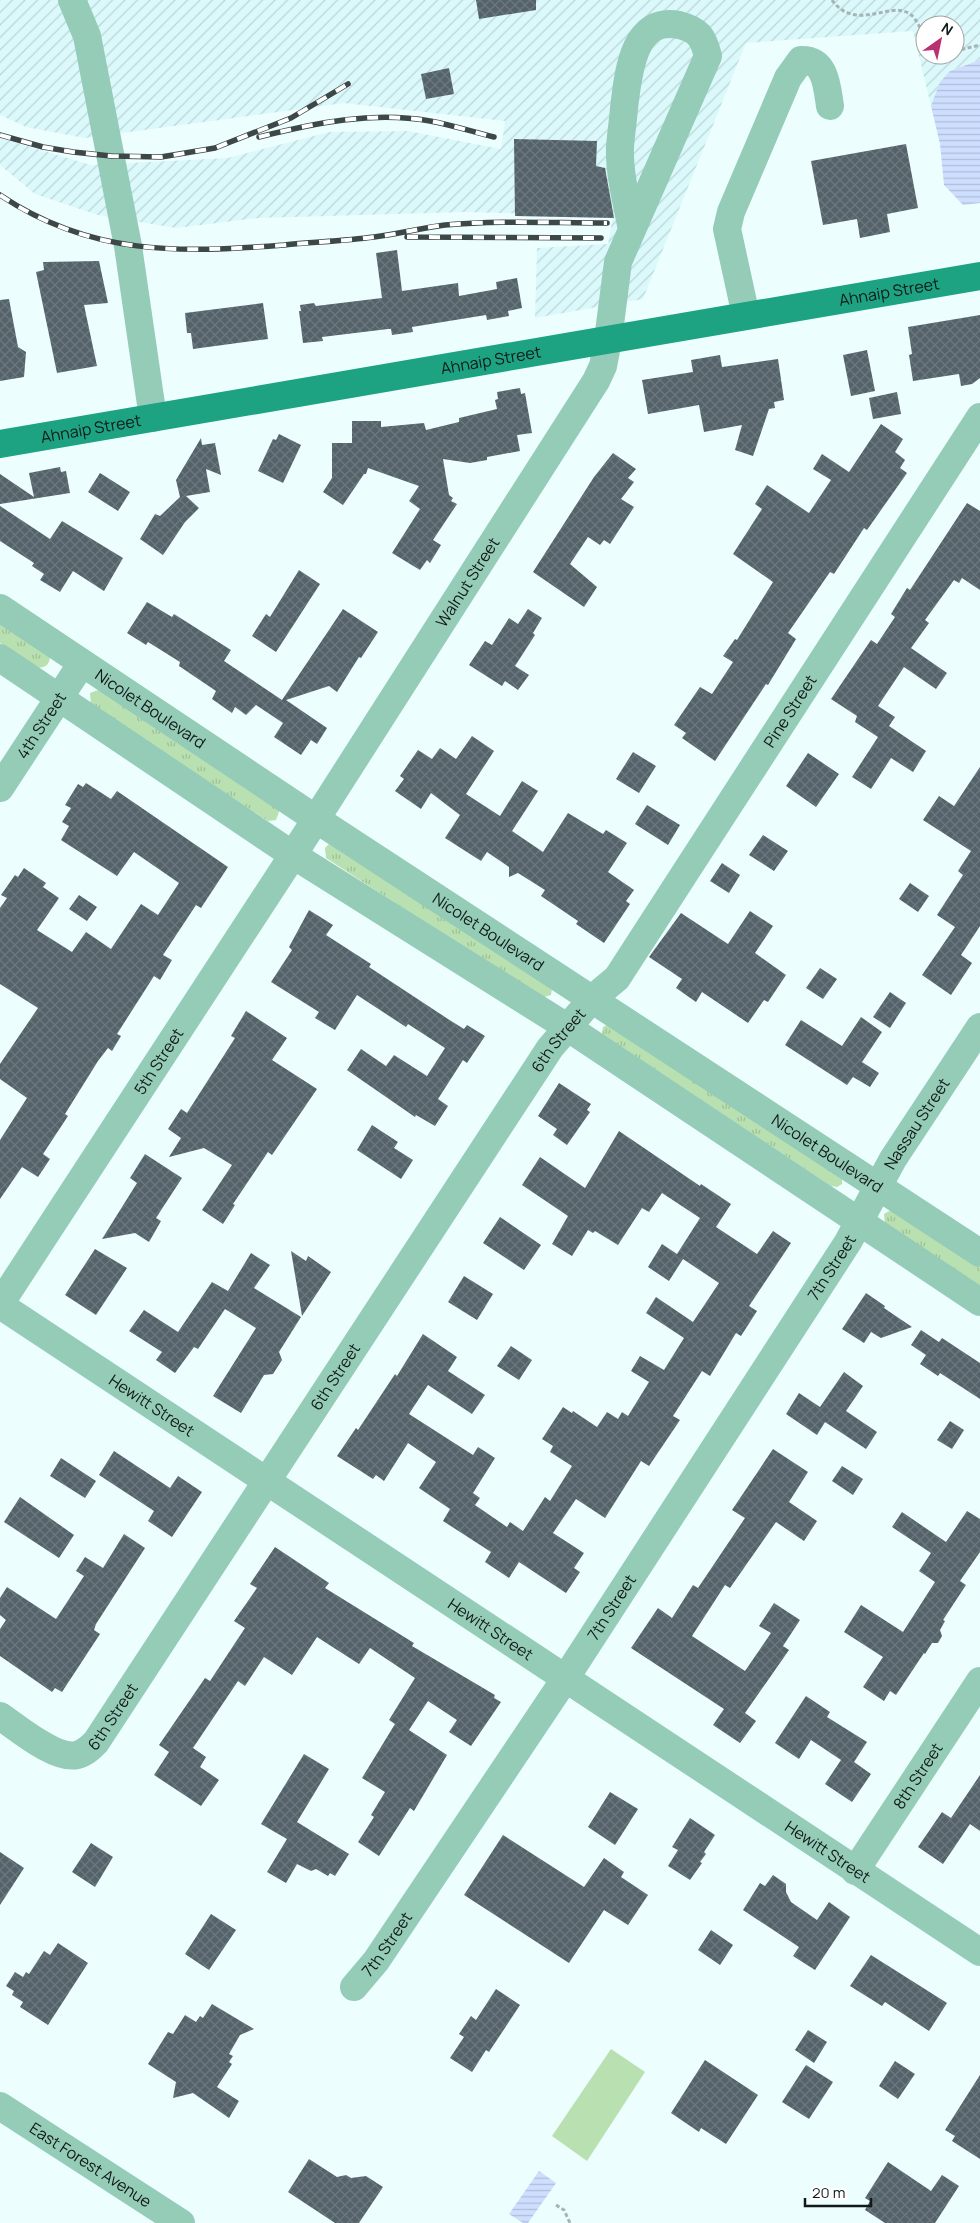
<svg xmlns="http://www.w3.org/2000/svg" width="980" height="2223" viewBox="0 0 980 2223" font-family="Manrope,sans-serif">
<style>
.industrial{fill:url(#industrial-furrows);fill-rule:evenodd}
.grass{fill:url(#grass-tufts)}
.pitch{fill:#b9e0b0}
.water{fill:url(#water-rules)}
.building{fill:url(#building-cross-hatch)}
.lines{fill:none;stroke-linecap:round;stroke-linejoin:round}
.path{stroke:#a6b4b5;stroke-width:3;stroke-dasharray:4 2.5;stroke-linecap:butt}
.minor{stroke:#95ccb8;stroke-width:28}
.major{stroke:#1da382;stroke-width:28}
.rail-casing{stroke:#3d4747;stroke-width:5.5}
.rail{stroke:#fff;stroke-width:4;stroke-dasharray:11;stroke-linecap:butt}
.labels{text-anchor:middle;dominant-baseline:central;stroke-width:5;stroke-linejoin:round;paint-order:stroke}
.street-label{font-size:16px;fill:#111919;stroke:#fff}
</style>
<defs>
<pattern id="industrial-furrows" width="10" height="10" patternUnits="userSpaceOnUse" patternTransform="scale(1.25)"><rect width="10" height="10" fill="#dbf9fb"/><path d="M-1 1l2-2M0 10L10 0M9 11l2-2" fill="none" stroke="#bbd5d7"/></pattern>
<pattern id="grass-tufts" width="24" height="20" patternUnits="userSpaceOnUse" patternTransform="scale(1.25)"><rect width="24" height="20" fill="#b9e0b0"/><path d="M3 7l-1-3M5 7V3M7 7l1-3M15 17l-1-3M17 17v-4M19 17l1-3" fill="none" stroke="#9ec097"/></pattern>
<pattern id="water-rules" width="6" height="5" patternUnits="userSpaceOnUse" patternTransform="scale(1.25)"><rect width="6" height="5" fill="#cddefe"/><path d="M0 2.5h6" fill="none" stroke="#afbed9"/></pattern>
<pattern id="building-cross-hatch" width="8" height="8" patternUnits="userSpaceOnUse" patternTransform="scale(1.25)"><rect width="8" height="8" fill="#54626a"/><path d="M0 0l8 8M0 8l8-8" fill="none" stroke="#6d787e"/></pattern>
</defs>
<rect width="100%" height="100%" fill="#edfeff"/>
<path class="industrial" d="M0,0H980V60L950,71L940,82L931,106L913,31L746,43L643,299L535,318L537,248L608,244L613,216L466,212L259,218L176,228L98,215L35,194L0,165V138L91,165L228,158L329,132L408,131L501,149L505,121L344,103L85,138L26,127L0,115ZM925,25H955V55H925Z"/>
<path class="grass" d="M0,622L50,657C49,665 46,667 38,668L0,643Z
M101,689L280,809L276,820L268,821L91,705L90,693Z
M329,844L552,988L551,995L541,998L326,858L325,848Z
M607,1025L842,1176V1184L837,1187L831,1186L602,1034L603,1027Z
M891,1210L980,1265V1287L885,1225L884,1214Z"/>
<path class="pitch" d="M611,2049L645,2072L587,2161L552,2136Z"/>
<path class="water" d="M980,60V203L963,205L944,185L940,144L931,106L940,82L950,71Z
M539,2171L556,2183L528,2223H523L509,2214Z"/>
<path class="building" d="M476,0H536V10L479,19Z
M449,68L454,94L426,99L421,74Z
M514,139L597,141L596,166L605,168L614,218L515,216Z
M906,144L918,208L887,214L890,232L860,238L857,219L823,225L811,161Z
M397,250L402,291L458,283L459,296L497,289L496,282L517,278L522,308L508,311L509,316L487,320L486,315L412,327L413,332L392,335L391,329H388L322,337L323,341L303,343L299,311H301L300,305L314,303L316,306L382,298L376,253Z
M99,261L108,303L84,305L97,366L57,373L36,272L44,270L43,262Z
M9,299L18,347L26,352L24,377L0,381V300Z
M263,303L268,339L193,349L191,333H187L185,313Z
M980,315V378L972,384L961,386L959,374L913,381L909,355L912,354L908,327Z
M867,350L875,391L851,396L843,355Z
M720,355L722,367L778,359L784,400L774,402L775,408L769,409L753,456L735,450L742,425L704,432L699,405L648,414L642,380L693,372L691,360Z
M520,388L521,394L525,393L532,433L517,435L520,451L487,457V460L470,463L443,459L449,495L453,498L451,501L457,504L433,540L441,545L430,563L427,560L420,570L392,553L420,509L409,501L419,486L368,468L366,474H364L343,505L323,492L332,478V443H352V421H381V427L424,423L426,430L459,422V418L497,409L495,400L498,399L497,392Z
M897,392L901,414L873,419L869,398Z
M881,424L903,439L895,452L905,460L900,468L907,473L867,530L864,528L834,574L830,572L788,633L796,639L768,685L766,684L715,761L682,738L686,733L674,725L700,687L712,694L733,662L723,656L735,639L737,640L773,582L733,554L762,509L755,504L767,485L809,513L831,480L813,469L822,454L849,472Z
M279,434L301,445L283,483L258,471L273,439L276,440Z
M201,438L202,445L215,443L221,475L206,469L210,492L186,496L199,508L185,522L163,555L140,539L155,514L160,516L180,497L176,480Z
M613,453L636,469L628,478L634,482L621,499L634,507L610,544L604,540L600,545L588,537L570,564L597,587L584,607L533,572L594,477Z
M60,467L61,472L66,471L70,493L0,504V474L34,497L29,473Z
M100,473L130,492L118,511L88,492Z
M967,503L980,511V590L962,578L959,583L954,580L925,620L929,623L911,648L947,673L936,689L904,667L878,706L895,717L889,726L926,751L913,772L891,758L871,789L852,777L878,737L855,722L857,716L831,699L871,640L877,644L895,617L891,614L907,588L910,590Z
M0,506L50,539L62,521L123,558L104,591L73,571L60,592L40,580L44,574L32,566L34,563L0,541Z
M299,570L320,584L276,652L252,636L266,614L270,617Z
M147,602L172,617L174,614L231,650L224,661L282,700L343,609L378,632L361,658L359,657L337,692L329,686L286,700L327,728L317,744L311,740L301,755L274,737L283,723L256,705L246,715L235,707L232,713L212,699L216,691L179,666L180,662L148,642L146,645L127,633Z
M528,609L542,618L533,633L535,635L515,666L529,675L518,690L505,681L502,686L469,665L485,641L492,645L509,618L518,624Z
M472,736L494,751L466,794L500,816L522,781L538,791L512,831L543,852L568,813L603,834L606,830L627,843L608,872L634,890L626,901L630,904L604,943L576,924L578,921L541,896L545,890L518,873L509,877V867L487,852L481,861L445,838L460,815L431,793L421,809L395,791L404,779L400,776L418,750L432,759L440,748L456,759Z
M633,752L656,766L639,793L616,779Z
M808,753L839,774L816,807L786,786Z
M980,767V926L961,955L972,963L951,995L922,975L955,927L937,915L963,875L958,871L971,851L923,820L939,796L954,806Z
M86,783L111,799L117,791L228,867L201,908L196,905L163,955L172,960L160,980L154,976L117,1034L121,1036L112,1051L108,1048L98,1061L65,1114L68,1116L43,1154L50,1159L38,1177L22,1167L0,1199V1140L27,1098L0,1079V1064L38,1008L0,984V908L7,898L1,895L15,875L18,877L24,868L46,883L43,887L59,898L37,930L72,952L86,932L111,949L141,904L158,915L179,883L134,852L117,876L61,840L69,826L62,822L71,808L65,805L78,784L83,787Z
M647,805L680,825L668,845L635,824Z
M763,835L788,851L774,871L749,855Z
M722,863L740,875L729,893L710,881Z
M910,883L929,896L918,912L899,899Z
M79,895L97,907L87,921L69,909Z
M309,910L333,925L326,935L371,964L369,967L448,1019L464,1029L467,1025L485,1036L467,1063L463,1060L438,1099L448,1106L435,1126L416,1115L415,1117L347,1070L361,1049L386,1066L394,1055L427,1076L445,1048L408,1024L406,1027L357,995L335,1030L315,1018L319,1012L271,982L292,950L289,947Z
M750,911L773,926L755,953L786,975L768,1002L764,1000L748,1023L702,992L696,1002L676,988L682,979L649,957L681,913L728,944Z
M820,968L837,979L823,999L806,988Z
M890,992L906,1003L890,1028L873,1017Z
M246,1011L287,1038L272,1060L317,1089L272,1155L268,1152L233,1204L235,1205L223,1224L202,1210L232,1165L204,1148L169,1157L181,1138L168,1129L181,1109L187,1113L235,1038L231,1036Z
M861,1017L882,1032L862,1062L879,1073L870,1087L853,1077L847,1085L785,1045L801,1020L842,1046Z
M559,1083L591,1104L587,1110L590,1112L567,1145L553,1135L557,1129L538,1116Z
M372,1125L398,1142L394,1148L413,1160L401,1179L357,1150Z
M619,1131L700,1186L701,1184L731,1204L716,1227L757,1254L773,1231L791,1243L749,1306L757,1311L741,1336L736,1333L710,1376L702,1371L673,1416L680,1420L649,1466L641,1461L605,1518L576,1499L553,1533L584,1553L574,1568L580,1572L566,1593L519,1562L509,1578L485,1562L491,1552L443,1521L450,1509L419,1488L436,1462L408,1443L384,1481L376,1475L373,1479L337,1456L356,1428L358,1430L395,1374L397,1376L423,1334L457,1357L448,1371L485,1395L472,1414L428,1385L409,1414L473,1455L478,1447L495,1458L473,1493L480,1498L475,1505L507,1527L510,1522L523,1531L545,1497L550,1501L572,1466L550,1452L553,1446L542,1439L563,1407L572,1413L573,1411L597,1427L607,1412L618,1419L622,1412L628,1416L649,1382L631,1371L640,1356L664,1370L684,1338L646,1313L656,1297L693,1322L719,1283L683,1259L669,1281L648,1267L662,1244L677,1254L700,1218L662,1193L649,1212L642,1208L618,1245L595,1231L593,1233L588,1230L572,1256L552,1244L568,1216L522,1185L540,1157L585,1188Z
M145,1154L182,1178L156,1218L161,1221L149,1242L135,1233L102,1239L137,1183L130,1178Z
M500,1217L541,1245L524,1270L483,1243Z
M95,1249L127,1268L96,1315L65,1295Z
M291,1251L306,1261L308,1256L331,1272L302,1316Z
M251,1253L270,1265L254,1288L301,1317L279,1352L282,1360L273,1374L264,1375L241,1413L213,1396L256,1328L225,1309L198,1349L194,1347L175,1373L156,1360L162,1352L129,1331L144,1310L178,1332L212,1282L228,1291Z
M464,1276L493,1294L477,1320L448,1302Z
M866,1293L885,1306L884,1308L912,1327L881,1338L871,1332L864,1343L842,1329Z
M921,1330L939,1342L942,1338L980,1363V1399L940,1373L938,1376L920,1364L926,1355L911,1345Z
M511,1346L532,1360L519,1380L497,1366Z
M844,1372L863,1386L846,1411L877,1432L866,1449L825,1422L817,1435L786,1414L799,1393L820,1407Z
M950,1421L964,1430L952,1449L937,1440Z
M773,1449L808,1472L789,1502L817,1521L804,1541L776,1522L730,1588L725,1585L692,1636L745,1671L771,1633L759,1626L774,1603L800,1620L783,1646L789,1650L745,1713L756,1721L740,1743L713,1725L724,1709L631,1648L658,1608L672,1618L693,1585L698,1588L745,1518L732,1510Z
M114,1451L170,1488L178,1476L202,1492L172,1537L148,1521L154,1511L99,1475Z
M61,1458L96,1481L85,1498L50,1476Z
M842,1466L863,1479L853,1495L832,1481Z
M20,1497L74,1535L59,1558L4,1522Z
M967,1511L980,1519V1552L960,1581L966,1585L943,1620L945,1621L940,1630L942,1636L938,1643H932L925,1654L924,1653L896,1695L890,1691L884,1701L863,1687L883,1657L844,1632L861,1605L903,1632L935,1582L919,1571L931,1553L892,1527L902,1512L946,1542Z
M124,1534L145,1548L96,1624L94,1630L100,1634L62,1692L55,1688L52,1692L0,1656V1629L6,1620L0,1615V1598L7,1587L56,1619L84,1576L76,1571L85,1557L103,1568Z
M275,1547L329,1583L325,1588L414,1643L412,1646L495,1695L494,1698L501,1702L471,1746L449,1732L457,1720L428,1701L409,1730L447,1755L414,1811L410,1808L379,1856L358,1842L374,1817L371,1815L385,1792L362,1778L395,1724L389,1720L415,1678L370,1648L359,1664L317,1637L292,1675L264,1657L245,1686L238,1681L193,1748L206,1757L200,1767L219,1780L201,1806L154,1775L169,1752L159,1745L205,1678L210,1681L245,1628L234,1621L257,1588L250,1584Z
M806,1696L830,1712L827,1717L867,1742L854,1762L871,1774L852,1802L825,1784L841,1760L811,1740L799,1759L775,1743Z
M304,1754L329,1769L297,1822L349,1854L335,1876L330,1873L328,1876L316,1869L311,1871L297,1864L286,1883L267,1872L287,1839L261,1824Z
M980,1775V1831L970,1824L943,1864L918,1847L942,1812L951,1818Z
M610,1792L638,1809L615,1845L588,1827Z
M690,1818L715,1835L704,1852L706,1854L700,1862L702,1863L690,1880L668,1866L678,1850L672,1847Z
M503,1835L584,1887L604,1858L624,1872L621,1877L648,1895L628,1925L604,1910L569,1963L464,1895Z
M91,1843L113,1857L95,1887L72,1872Z
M0,1852L24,1868L0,1905Z
M773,1875L786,1884V1892L791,1902L817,1920L829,1902L850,1917L815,1970L793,1956L799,1947L743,1910L760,1883L765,1886Z
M211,1914L236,1930L209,1970L185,1954Z
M711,1930L733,1945L720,1965L698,1950Z
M58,1943L88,1963L48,2025L20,2007L23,2002L12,1995L14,1991L6,1986L15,1972L23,1977L26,1972L29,1974L44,1951L50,1955Z
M871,1955L947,2003L929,2031L885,2002L882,2006L850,1986Z
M496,1989L520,2005L489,2052L486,2050L472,2072L450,2058L464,2037L459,2034L471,2016L476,2020Z
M212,2004L254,2029L240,2035L229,2054L233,2056L229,2062L232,2064L217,2087L239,2101L229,2118L193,2093L173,2098L176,2082L148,2064L168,2032L173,2034L185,2015L196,2022L200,2016L203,2018Z
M808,2030L827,2042L814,2063L795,2050Z
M705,2060L758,2095L726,2144L701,2128L699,2132L671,2113Z
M895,2061L915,2074L898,2099L879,2086Z
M806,2065L833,2082L809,2119L782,2102Z
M980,2075V2159L952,2141L955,2136L945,2130Z
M309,2159L337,2177L346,2175L351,2178L366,2176L383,2187L359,2223H335L288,2192Z
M888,2162L931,2191L942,2175L959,2186L935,2223H885L865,2210L870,2201L865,2198Z"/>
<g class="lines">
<path class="path" d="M832,0C856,33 890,0 910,14C917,19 920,29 925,37
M955,51L980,45
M556,2205L564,2210L570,2223"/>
<g class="minor">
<path d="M72,0L87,36L128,246L153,418"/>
<path d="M746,316L727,229L731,212L788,78L801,60C826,59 827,87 830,106"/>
<path id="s1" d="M0,608L316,819L980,1253"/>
<path d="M0,658L293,855L567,1027L980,1302"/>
<path id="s2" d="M0,788L82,663"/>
<path id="s3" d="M0,1304L293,855L596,381L603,366L608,340L618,262L708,56C703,37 699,30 679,25C632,15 628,77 624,108C623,121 621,134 620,147C619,174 627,203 632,230"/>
<path id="s4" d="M0,1305L980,1952"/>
<path id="s5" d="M0,1716C18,1728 55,1760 77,1755C85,1753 90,1748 96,1742L550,1048L592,999L617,978L980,417"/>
<path id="s6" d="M855,1871L980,1681"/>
<path id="s7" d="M354,1987L376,1961L565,1679L848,1242L893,1159L980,1027"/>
<path id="s8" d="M0,2106L181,2223"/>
</g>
<path class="major" id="s9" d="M0,444L980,276"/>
<defs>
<path id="rail" d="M0,135L43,147L73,152L111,156L161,157L215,148L291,118L348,84
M259,137C315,123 372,111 430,121C452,125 473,132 494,137
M0,195C91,256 179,253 284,245C314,242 344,241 374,237C398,234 421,228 445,225C498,220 553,223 607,223
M407,237L601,238"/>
</defs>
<use href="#rail" class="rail-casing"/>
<use href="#rail" class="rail"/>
</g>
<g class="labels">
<g class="street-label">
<text stroke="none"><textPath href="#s9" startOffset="902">Ahnaip Street</textPath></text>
<text stroke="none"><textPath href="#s9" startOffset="498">Ahnaip Street</textPath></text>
<text stroke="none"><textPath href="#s9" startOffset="92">Ahnaip Street</textPath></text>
<text stroke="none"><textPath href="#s3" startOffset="860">Walnut Street</textPath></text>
<text stroke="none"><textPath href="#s1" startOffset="181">Nicolet Boulevard</textPath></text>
<text stroke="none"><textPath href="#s5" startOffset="1356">Pine Street</textPath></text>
<text stroke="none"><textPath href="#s2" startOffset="75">4th Street</textPath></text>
<text stroke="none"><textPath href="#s1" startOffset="586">Nicolet Boulevard</textPath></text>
<text stroke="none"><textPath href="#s5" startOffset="952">6th Street</textPath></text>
<text stroke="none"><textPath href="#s3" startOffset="290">5th Street</textPath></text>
<text stroke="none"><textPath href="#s7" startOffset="1031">Nassau Street</textPath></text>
<text stroke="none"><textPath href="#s1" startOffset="991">Nicolet Boulevard</textPath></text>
<text stroke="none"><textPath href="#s7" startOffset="864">7th Street</textPath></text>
<text stroke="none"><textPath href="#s5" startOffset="548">6th Street</textPath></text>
<text stroke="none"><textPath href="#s4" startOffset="182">Hewitt Street</textPath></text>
<text stroke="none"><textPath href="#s7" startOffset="459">7th Street</textPath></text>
<text stroke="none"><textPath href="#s4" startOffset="588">Hewitt Street</textPath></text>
<text stroke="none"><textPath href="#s5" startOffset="142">6th Street</textPath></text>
<text stroke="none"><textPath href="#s6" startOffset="114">8th Street</textPath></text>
<text stroke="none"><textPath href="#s4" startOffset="992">Hewitt Street</textPath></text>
<text stroke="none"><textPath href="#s7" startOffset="54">7th Street</textPath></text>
<text stroke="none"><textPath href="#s8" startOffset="108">East Forest Avenue</textPath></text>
</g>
</g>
<g transform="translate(940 40) rotate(33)"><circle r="24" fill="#ffffff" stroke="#a0a3a3"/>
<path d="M0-4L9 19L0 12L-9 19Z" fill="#b93170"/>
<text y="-8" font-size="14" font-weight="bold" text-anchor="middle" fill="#111919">N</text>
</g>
<path d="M805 2198v8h66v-8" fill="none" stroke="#111919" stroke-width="2.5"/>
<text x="812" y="2198" font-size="15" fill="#111919" stroke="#ffffff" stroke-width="4" paint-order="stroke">20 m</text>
</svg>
